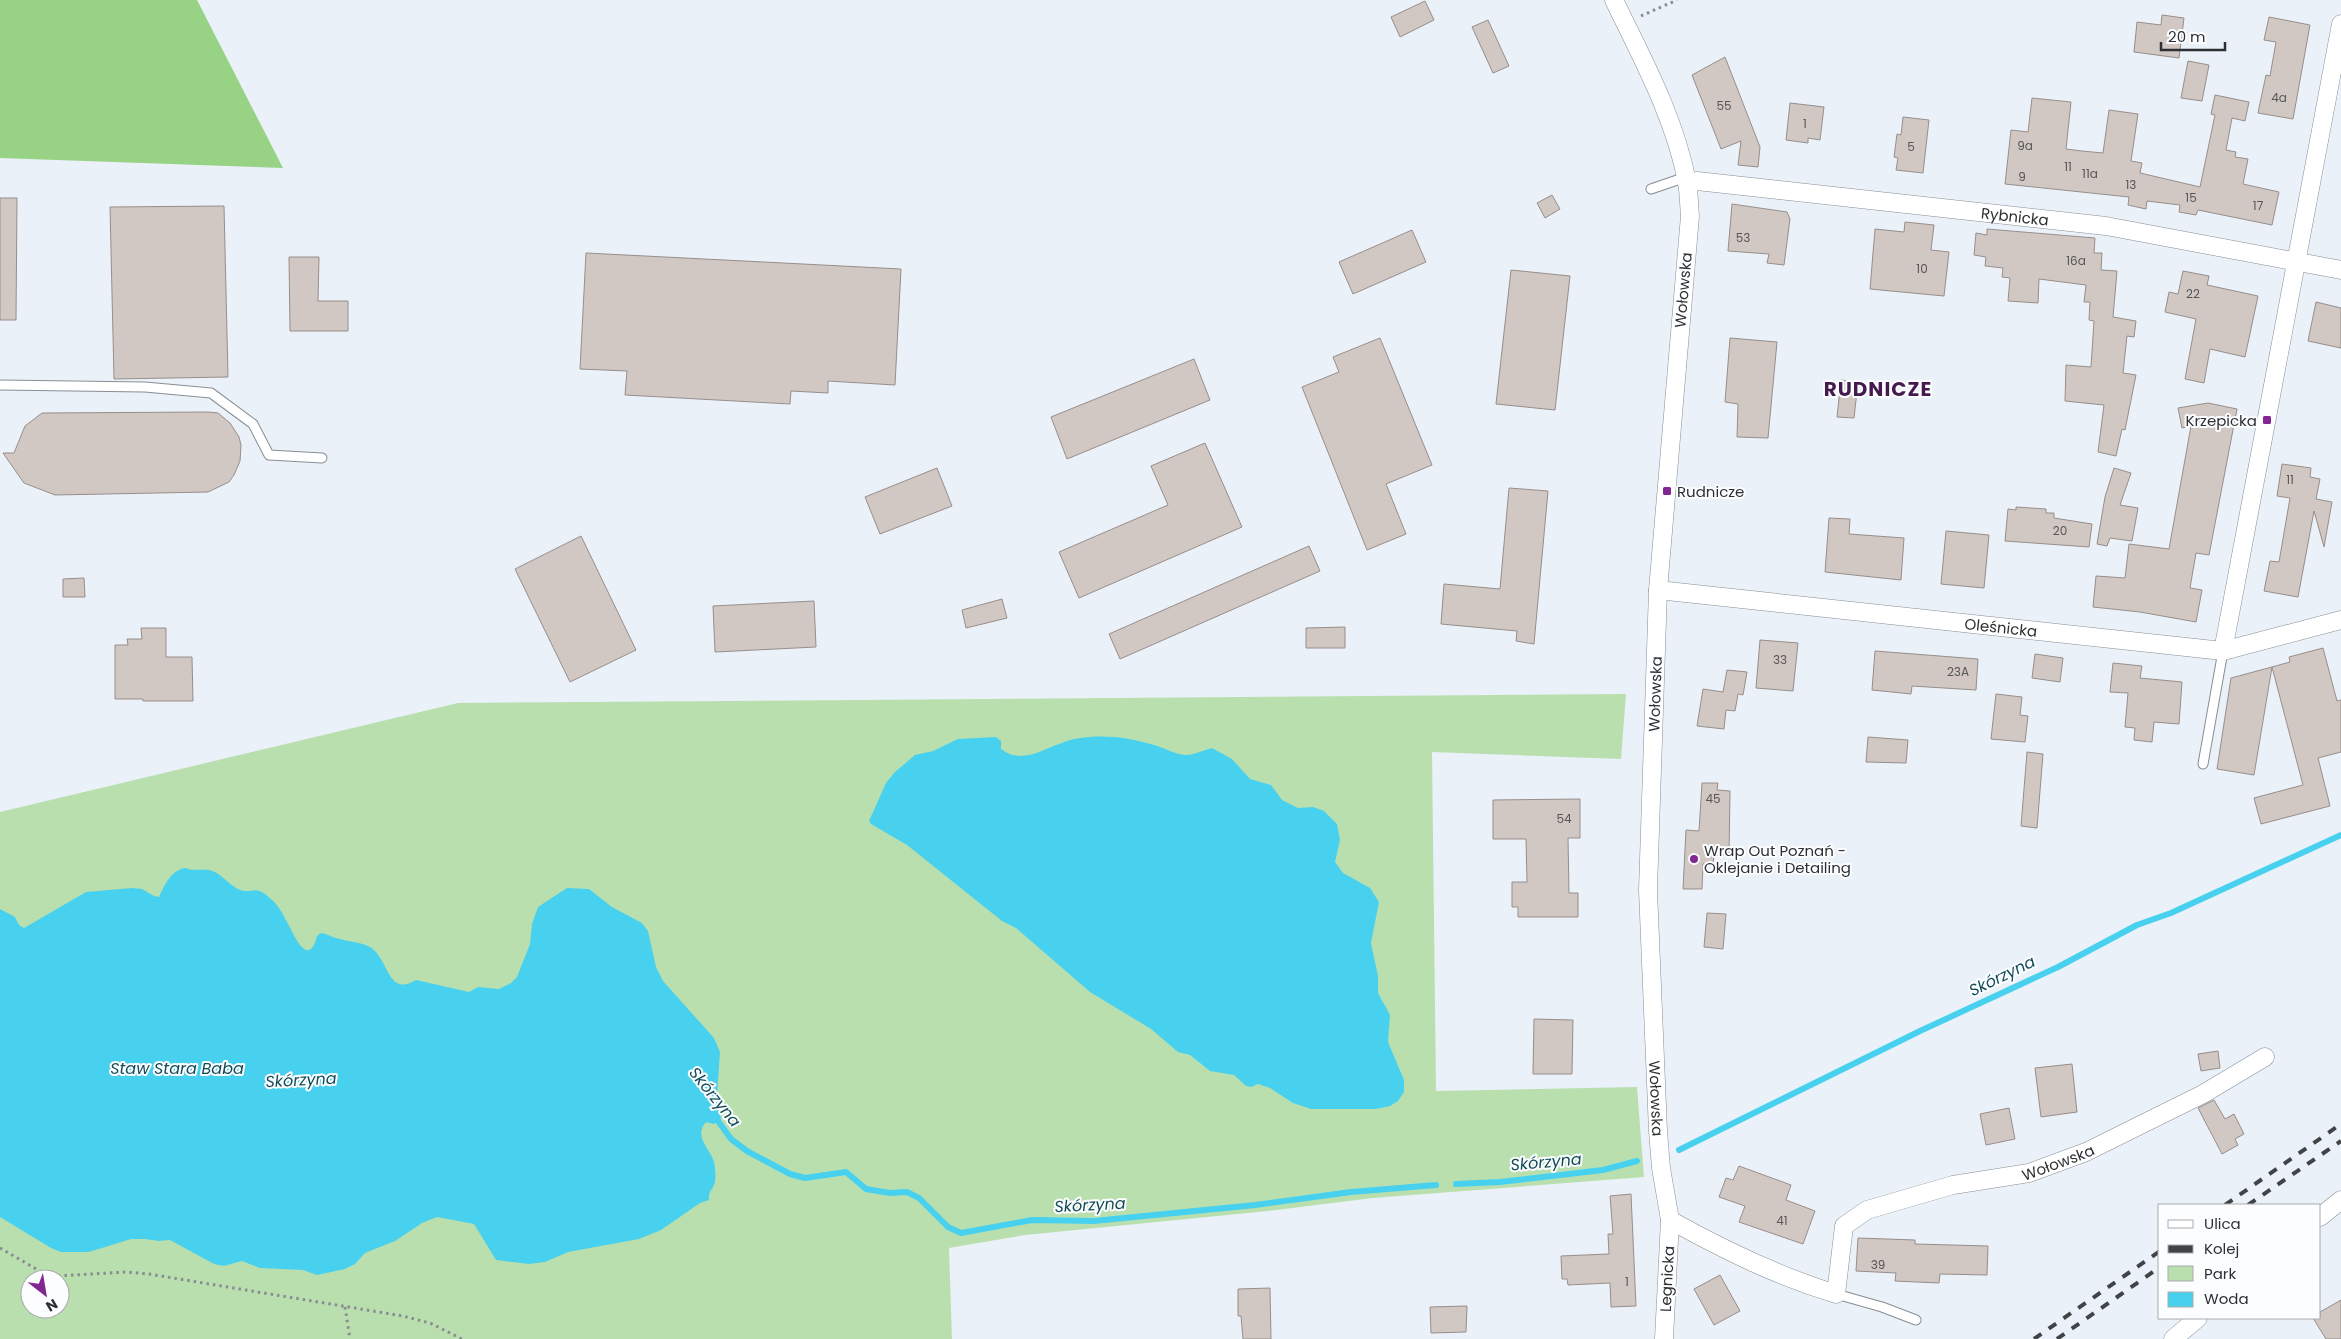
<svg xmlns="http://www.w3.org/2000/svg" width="2341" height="1339" viewBox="0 0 2341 1339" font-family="Poppins,sans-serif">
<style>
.green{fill:#badfaf;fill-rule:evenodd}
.forest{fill:#97d285}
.water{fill:#48d1ee}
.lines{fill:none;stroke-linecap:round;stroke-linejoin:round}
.stream{stroke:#48d1ee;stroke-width:6}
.building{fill:#d1c8c4;stroke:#978e8b}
.lane-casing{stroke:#888e95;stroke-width:11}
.street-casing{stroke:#888e95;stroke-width:19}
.path{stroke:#888d91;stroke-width:3;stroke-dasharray:2.5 4;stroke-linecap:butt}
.lane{stroke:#fff;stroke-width:9}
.street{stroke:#fff;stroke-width:18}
.rail{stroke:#414446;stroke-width:4;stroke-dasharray:9 9;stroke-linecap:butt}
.poi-dot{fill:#812692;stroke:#fcfdff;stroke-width:2}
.labels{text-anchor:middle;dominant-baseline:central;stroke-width:4;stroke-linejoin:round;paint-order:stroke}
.number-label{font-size:12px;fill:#565656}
.street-label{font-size:15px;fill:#2d3032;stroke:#fcfdff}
.poi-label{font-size:15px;fill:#2d3032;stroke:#fcfdff;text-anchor:start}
.water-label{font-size:16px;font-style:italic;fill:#124c58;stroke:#fcfdff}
.district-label{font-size:20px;font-weight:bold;letter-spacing:1px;fill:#451a4e;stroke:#fcfdff}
</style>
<rect width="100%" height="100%" fill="#eaf1f8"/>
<path class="green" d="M1626,694L1621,759L1432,752L1436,1091L1637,1087L1644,1177L1373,1198L1268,1211L1025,1235L949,1248L952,1339H0V812L458,703ZM30,1279H60V1309H30Z"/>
<path class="forest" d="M0,0H197L283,168L0,158Z"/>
<path class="water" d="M996,737L1001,741V749C1020,764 1040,751 1059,744C1087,732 1124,736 1154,745C1165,748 1174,754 1186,755C1194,755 1204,750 1212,748L1232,759L1250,779L1271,785L1282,800L1298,808L1313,807L1324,811L1337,824L1340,840L1335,862L1343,873L1370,888L1379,902L1371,943L1378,976V993L1390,1015L1388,1042L1404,1080V1092L1398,1101L1390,1106L1376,1109H1311L1293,1103L1270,1088L1258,1084L1251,1087L1246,1086L1234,1075L1210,1071L1190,1055L1178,1052L1151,1029L1090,992L1016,928L1002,921L907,845L871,824L869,821L886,783L895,772L915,755L933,751L958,739Z
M186,868C195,872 201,868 209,870C220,872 228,884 238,889C253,896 253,882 272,900C278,905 283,914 287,922C293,932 308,971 317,936L321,933C328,934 333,938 340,939C350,942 360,942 370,947C389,958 387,998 416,980L469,992L478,987L499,989L511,983L517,977L530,944L532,924L538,907L567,888L589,889L612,907L642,923L648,931L656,967L663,981L714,1038L720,1052L717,1096L721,1119L714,1124L706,1122C693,1137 710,1148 714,1162C715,1167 716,1177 715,1182C713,1189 708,1192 709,1200L700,1203L661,1230L639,1239L568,1252L545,1262L529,1264L496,1260L474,1224L437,1217L422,1223L395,1241L365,1253L355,1264L345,1269L317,1275L303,1270L260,1268L242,1261L224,1266L214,1264L170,1240L159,1241L145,1239H131L89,1252H61L51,1248L0,1217V909L15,917L19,925L24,928L86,892L132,888L142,889L154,896L159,897C165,884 171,870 186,868Z"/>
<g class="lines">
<path class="stream" d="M713,1114L731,1139L747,1151L790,1174L805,1178L846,1172L866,1189L890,1193L907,1192L919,1198L948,1227L961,1233L1032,1220L1094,1221L1255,1205L1351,1192L1436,1185
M1679,1150L1920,1031L2058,967L2137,925L2171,913L2341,835
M1456,1184L1500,1182L1603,1170L1637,1161"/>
</g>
<path class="building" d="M1425,1L1434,20L1400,37L1391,17Z
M2162,15L2184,18L2179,58L2134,52L2137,22L2161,25Z
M2269,17L2310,25L2293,119L2258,113L2266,75L2270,76L2276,42L2264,40Z
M1488,20L1509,66L1493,73L1472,27Z
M1725,57L1760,147L1758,167L1738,165L1741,141L1721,149L1692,75Z
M2188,61L2209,65L2202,101L2181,98Z
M2215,95L2249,102L2245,121L2232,118L2226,150L2236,152L2235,157L2248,159L2243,184L2279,192L2272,225L2198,210L2196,215L2179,212L2180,205L2147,201L2146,209L2128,205L2129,197L2005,184L2011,130L2028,132L2032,98L2071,102L2066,149L2082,151L2103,153L2109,110L2138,114L2131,161L2142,163L2140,173L2200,187L2215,115L2211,114Z
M1790,103L1824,107L1820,140L1808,138V143L1786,140Z
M1903,117L1929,120L1923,173L1896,170L1898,158L1894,157L1897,134L1901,135Z
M1552,195L1560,209L1545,218L1537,203Z
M0,198H17L16,320H0Z
M1732,204L1787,212L1790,219L1784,265L1767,263L1769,254L1728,251Z
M224,206L228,377L114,379L110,207Z
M1905,222L1934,225L1931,250L1949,252L1944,296L1870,289L1875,229L1904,232Z
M1987,229L2095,238L2094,253H2102L2101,270L2117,271L2113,317L2136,321L2134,337L2127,336L2123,373L2136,375L2125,430L2122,429L2116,456L2098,452L2104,405L2065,401L2066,365L2091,367L2094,321L2089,320L2090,302H2084L2086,285L2039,279L2038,303L2008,301L2010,278L2002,277L2003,268L1985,266L1986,257L1974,255L1976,233L1987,235Z
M1412,230L1426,262L1353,294L1339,262Z
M586,253L901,269L895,385L828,381V393L791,391L790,404L625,395L627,371L580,369Z
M289,257H319L318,301H348V331H290Z
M1511,270L1570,276L1555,410L1496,404Z
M2183,271L2209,276L2207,285L2258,296L2245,357L2210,349L2204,383L2185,379L2196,319L2165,312L2169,292L2178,294Z
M2316,302L2341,308V348L2308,341Z
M1380,338L1432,465L1386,484L1406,534L1367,550L1302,387L1339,372L1333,357Z
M1730,338L1777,342L1768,438L1737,437L1738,404L1725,402Z
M1194,359L1210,400L1067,459L1051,417Z
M1841,380L1858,382L1854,418L1837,417Z
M2208,403L2237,409L2209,555L2196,553L2190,588L2202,590L2196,622L2140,612L2093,607L2096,576L2125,578L2129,544L2169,549L2191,426L2182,428L2178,408Z
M208,412L218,413L230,423L239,437L241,445L240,461L234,475L229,482L208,492L55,495L24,483L3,453H14L25,426L42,413Z
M1205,443L1242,527L1079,598L1059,552L1168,505L1151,466Z
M2282,464L2311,468L2310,477L2320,479L2316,499L2332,502L2324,547L2314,511L2298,597L2264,591L2270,561L2279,562L2290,498L2277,496Z
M937,468L952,506L880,534L865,497Z
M2114,468L2131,473L2120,505L2138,508L2132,541L2110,538L2107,546L2097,544L2105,497Z
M1509,488L1548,491L1534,644L1516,641L1517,631L1441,624L1444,584L1500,589Z
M2016,507L2046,509V513H2054V518L2092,524L2089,547L2005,541L2008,509L2016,510Z
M1829,518L1850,519L1849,534L1904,538L1901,580L1825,572Z
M1946,531L1989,535L1984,588L1941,584Z
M581,536L636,650L570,682L515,569Z
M1309,546L1320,571L1120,659L1109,634Z
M84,578L85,597H63V579Z
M1002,599L1007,618L966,628L962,610Z
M814,601L816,647L715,652L713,606Z
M1345,627V648H1306V628Z
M141,628H166V657H192L193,701H143V699H115V645H128L127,639H142Z
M1760,640L1798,643L1793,691L1756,688Z
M2323,648L2337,701L2341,700V752L2318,758L2330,806L2261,824L2254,798L2303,785L2272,667L2290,662L2289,657Z
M1875,651L1978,659L1976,690L1912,686L1911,694L1872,690Z
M2035,654L2063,658L2060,682L2032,678Z
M2113,663L2142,666L2140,678L2182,682L2179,724L2154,722L2152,742L2134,740L2135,728L2125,727L2128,693L2110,692Z
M2272,667L2254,775L2217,769L2231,678Z
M1727,670L1747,672L1743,695L1738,694L1735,711L1726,710L1724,729L1697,726L1703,689L1723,692Z
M1996,694L2022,697L2020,715L2028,716L2025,742L1991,739Z
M1868,737L1908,740L1906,763L1866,762Z
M2027,752L2043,754L2037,828L2021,826Z
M1702,783H1718L1717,790L1730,791L1729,855H1714L1713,864H1703L1702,889H1683L1686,830L1699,831Z
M1580,799V838H1568L1569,893H1578V917H1518V907H1512V882H1527L1526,839H1493V800Z
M1707,913L1726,914L1723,949L1704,947Z
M1534,1019L1573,1020L1572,1074H1533Z
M2218,1051L2220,1068L2201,1071L2198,1054Z
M2072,1064L2077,1112L2041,1117L2035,1068Z
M2214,1100L2225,1119L2234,1114L2244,1134L2235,1139L2238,1145L2222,1154L2198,1108Z
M2009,1108L2015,1139L1986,1145L1980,1114Z
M1739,1166L1791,1185L1786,1200L1815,1211L1803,1244L1739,1222L1745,1206L1719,1197L1726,1178L1733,1180Z
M1631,1194L1636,1306L1611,1307L1610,1283L1568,1285L1567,1279H1562L1561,1256L1609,1254L1608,1234H1613L1610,1196Z
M1858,1238L1915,1240V1244L1988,1246L1987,1275L1940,1274L1939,1283L1895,1281L1896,1273L1856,1271Z
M1720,1275L1740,1311L1714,1325L1694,1289Z
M1270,1288L1271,1339H1243L1241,1316H1238V1289Z
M2341,1300V1339H2326L2313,1318H2320V1312Z
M1467,1306L1466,1332L1431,1333L1430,1307Z"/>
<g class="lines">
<defs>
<path id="lane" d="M1651,189L1686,177
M0,385L145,387L211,393L253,424L269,455L322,458
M2203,764L2223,651
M1836,1294L1882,1307L1916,1320"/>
<g id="street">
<path id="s1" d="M1614,0C1642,58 1675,118 1687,182C1689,193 1689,205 1690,216L1658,590L1648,890L1658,1131L1661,1168L1670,1220L1664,1339"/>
<path id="s2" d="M1687,183L1697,181L2106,226L2341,270"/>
<path id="s3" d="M1658,590L2223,651L2341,620"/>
<path d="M2223,651L2341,24"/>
<path d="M2320,1217L2341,1200"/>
<path id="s4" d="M1670,1220C1724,1250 1777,1276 1836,1294L1844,1226L1867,1210L1953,1185L2029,1173L2086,1152L2203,1094L2265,1057"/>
<path d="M2173,1339L2198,1318"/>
</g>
</defs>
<use href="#lane" class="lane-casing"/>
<use href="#street" class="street-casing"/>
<path class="path" d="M1641,16L1677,0
M0,1248L43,1273L58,1276L126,1272L149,1274L403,1316L430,1323L462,1339
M345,1307L350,1339"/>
<use href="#lane" class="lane"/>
<use href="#street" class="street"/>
<path class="rail" d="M2225,1205L2341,1124
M2248,1205L2341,1141
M2034,1339L2160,1251
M2057,1339L2160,1267"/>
</g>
<g class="poi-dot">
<rect x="2262" y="415" width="10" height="10" rx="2.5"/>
<rect x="1662" y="486" width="10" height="10" rx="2.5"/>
<circle cx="1694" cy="859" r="5"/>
</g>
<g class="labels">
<g class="number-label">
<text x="2279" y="97">4a</text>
<text x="1724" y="105">55</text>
<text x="1805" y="123">1</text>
<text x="2025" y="145">9a</text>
<text x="1911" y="146">5</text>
<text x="2068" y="166">11</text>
<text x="2090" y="173">11a</text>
<text x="2022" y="176">9</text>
<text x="2131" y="184">13</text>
<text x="2191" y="197">15</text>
<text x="2258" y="205">17</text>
<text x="1743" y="237">53</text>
<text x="2076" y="260">16a</text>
<text x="1922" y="268">10</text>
<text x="2193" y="293">22</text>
<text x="2290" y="479">11</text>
<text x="2060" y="530">20</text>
<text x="1780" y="659">33</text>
<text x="1958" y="671">23A</text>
<text x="1713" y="798">45</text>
<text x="1564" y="818">54</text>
<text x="1782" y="1220">41</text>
<text x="1878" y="1264">39</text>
<text x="1627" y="1281">1</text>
</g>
<g class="street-label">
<text stroke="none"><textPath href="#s2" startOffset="330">Rybnicka</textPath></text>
<text transform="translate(1683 290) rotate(-85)">Wołowska</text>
<text stroke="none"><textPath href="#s3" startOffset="345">Oleśnicka</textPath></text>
<text transform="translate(1655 694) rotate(-88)">Wołowska</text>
<text stroke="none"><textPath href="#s1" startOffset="1115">Wołowska</textPath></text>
<text stroke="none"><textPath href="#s4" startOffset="476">Wołowska</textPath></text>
<text transform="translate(1667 1279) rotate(-87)">Legnicka</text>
</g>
<g class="poi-label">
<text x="2257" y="420" text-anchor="end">Krzepicka</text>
<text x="1677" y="491">Rudnicze</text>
<text x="1704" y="850">Wrap Out Poznań -<tspan x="1704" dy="17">Oklejanie i Detailing</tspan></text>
</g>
<g class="water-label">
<text transform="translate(2002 976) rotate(-26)">Skórzyna</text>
<text x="177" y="1068">Staw Stara Baba</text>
<text transform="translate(301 1080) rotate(-3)">Skórzyna</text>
<text transform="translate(715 1097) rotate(51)">Skórzyna</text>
<text transform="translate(1546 1162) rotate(-5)">Skórzyna</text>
<text transform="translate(1090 1205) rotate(-3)">Skórzyna</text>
</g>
<g class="district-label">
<text x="1878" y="389">RUDNICZE</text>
</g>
</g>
<rect x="2158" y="1204" width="162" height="115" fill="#fcfdff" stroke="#a9abad"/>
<rect x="2168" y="1220" width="25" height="8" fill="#ffffff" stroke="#a9abad"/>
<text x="2204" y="1229" font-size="15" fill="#2d3032">Ulica</text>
<rect x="2168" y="1245" width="25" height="8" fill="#414446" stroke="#a9abad"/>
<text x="2204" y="1254" font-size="15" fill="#2d3032">Kolej</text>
<rect x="2168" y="1266" width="25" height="15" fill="#badfaf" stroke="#a9abad"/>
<text x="2204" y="1279" font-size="15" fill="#2d3032">Park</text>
<rect x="2168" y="1292" width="25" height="15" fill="#48d1ee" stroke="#a9abad"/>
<text x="2204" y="1304" font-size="15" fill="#2d3032">Woda</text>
<g transform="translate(45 1294) rotate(149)"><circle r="24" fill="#fcfdff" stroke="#a9abad"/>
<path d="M0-4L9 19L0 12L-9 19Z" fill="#812692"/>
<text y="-8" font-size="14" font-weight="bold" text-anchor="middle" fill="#2d3032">N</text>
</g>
<path d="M2161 42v8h64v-8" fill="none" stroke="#2d3032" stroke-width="2.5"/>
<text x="2168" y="42" font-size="15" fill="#2d3032" stroke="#fcfdff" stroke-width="4" paint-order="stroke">20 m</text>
</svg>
